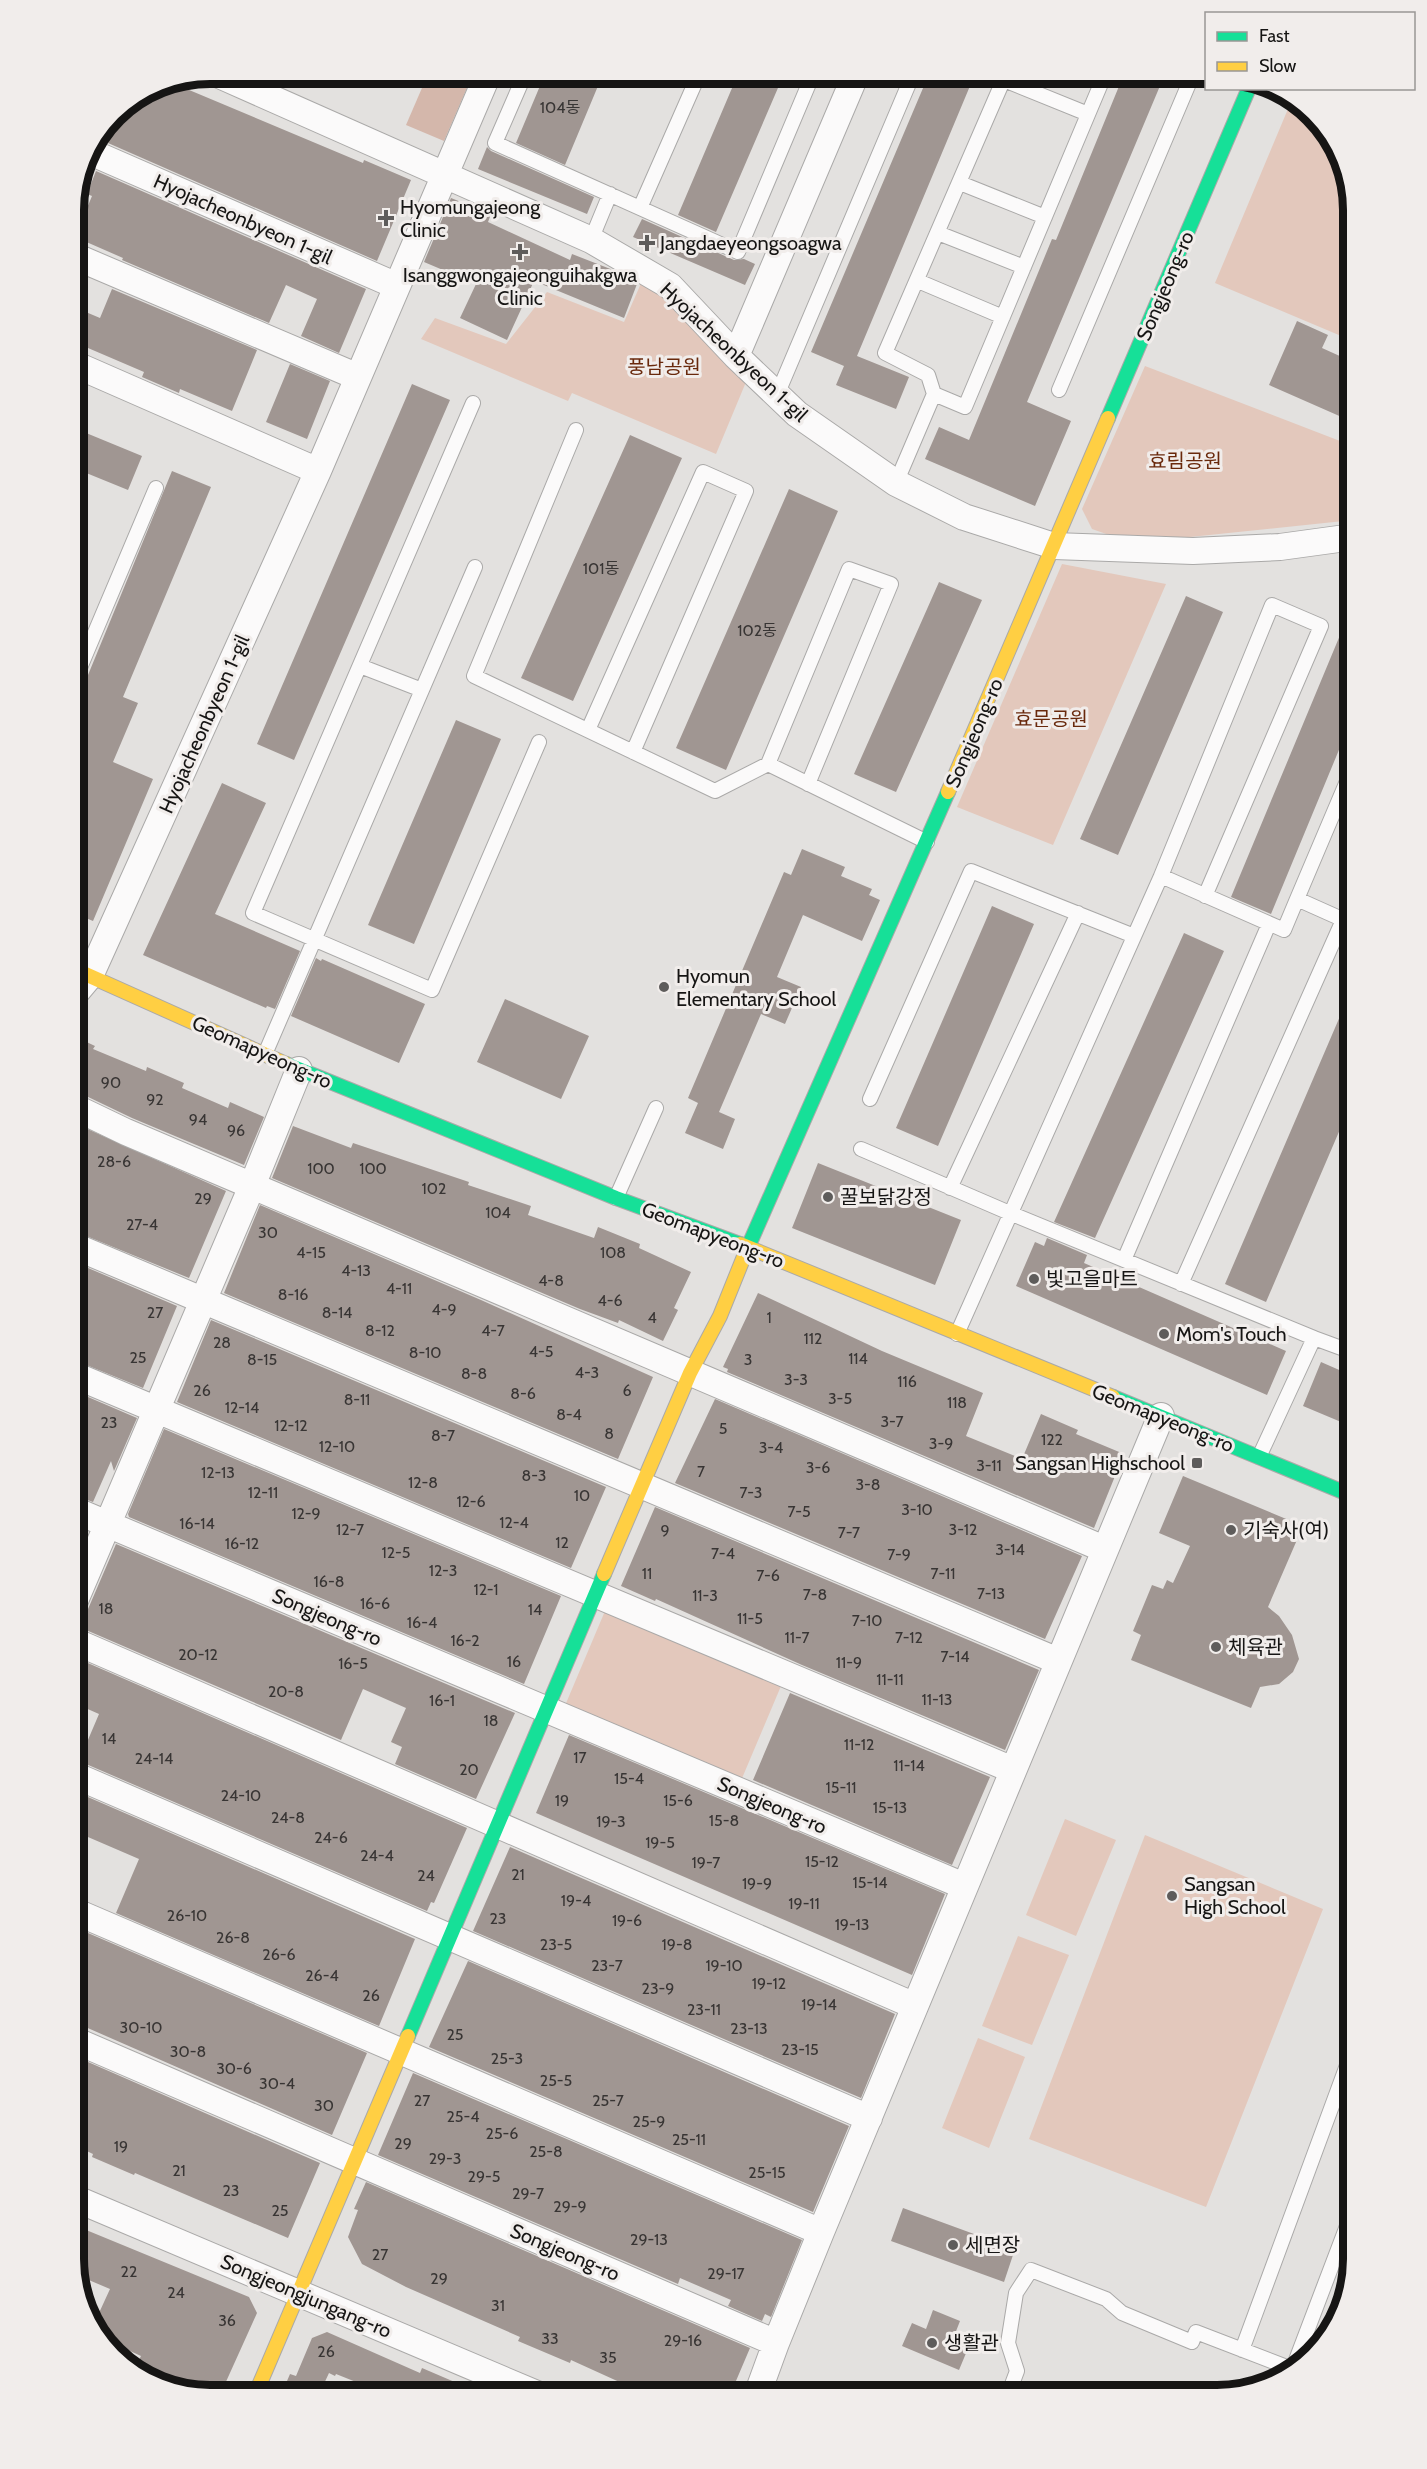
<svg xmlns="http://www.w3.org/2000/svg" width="1427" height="2469" viewBox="0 0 1427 2469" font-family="Cabin,'Noto Sans KR',sans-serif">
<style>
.green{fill:#e3c8bc}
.forest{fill:#d4b7ab}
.building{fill:#a09692}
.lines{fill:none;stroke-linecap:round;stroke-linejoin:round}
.lane-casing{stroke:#aaa9a8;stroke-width:16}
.street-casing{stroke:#aaa9a8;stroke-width:28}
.fast-casing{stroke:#aaa9a8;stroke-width:16}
.slow-casing{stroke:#aaa9a8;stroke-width:16}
.lane{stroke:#fbfafa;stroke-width:14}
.street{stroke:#fbfafa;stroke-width:26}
.fast{stroke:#16e098;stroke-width:14}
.slow{stroke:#ffcf43;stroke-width:14}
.poi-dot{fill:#5e5c5b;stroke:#f1edeb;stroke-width:2}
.labels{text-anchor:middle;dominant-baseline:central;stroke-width:6;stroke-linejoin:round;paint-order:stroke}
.number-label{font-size:16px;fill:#383534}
.poi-label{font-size:20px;fill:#161514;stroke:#f1edeb;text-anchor:start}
.street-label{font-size:20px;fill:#161514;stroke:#f1edeb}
.park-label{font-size:20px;fill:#69290c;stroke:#f1edeb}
.rim{fill:none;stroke:#161514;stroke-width:8}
</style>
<rect width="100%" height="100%" fill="#e3e1df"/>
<path class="green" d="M1293,97L1340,150L1353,210V341L1215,283Z
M646,272L751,370L716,454L572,393L568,401L421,339L435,318L506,344L547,292L624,322Z
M1145,366L1353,446V520L1132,543L1092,529L1082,509Z
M1062,564L1166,584L1053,845L957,807Z
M605,1611L781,1686L740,1783L564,1708Z
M1065,1819L1116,1840L1076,1936L1026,1915Z
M1145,1835L1323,1909L1206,2207L1029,2139Z
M1018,1936L1069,1955L1032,2045L982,2026Z
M978,2038L1025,2057L989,2148L942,2128Z"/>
<path class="forest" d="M428,74H473L444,141L406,125Z"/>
<path class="building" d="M545,74H603L565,165L516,143Z
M738,74H784L716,232L678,215Z
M929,74H975L857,356L909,377L896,409L836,385L844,366L811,352Z
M1124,74H1165L1027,402L1071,421L1035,506L925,459L939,427L969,440L1052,239L1056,240Z
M186,78L182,87L363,163L364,160L411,180L377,261L108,143L123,107L158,84Z
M487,147L491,151L594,197L587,214L478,169Z
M96,171L366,289L339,353L301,336L317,299L286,285L269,323L122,260L123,258L75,237L92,196L87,194Z
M451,198L491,214L488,222L570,260L572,254L613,270L637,284L624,318L534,281L507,340L460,318L476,284L424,262Z
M642,219L734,260L744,259L755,264L745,285L633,237Z
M112,289L257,350L232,411L180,389L179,393L142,377L144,372L74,342V307L100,318Z
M1297,321L1328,335L1322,348L1353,362V422L1269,385Z
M290,364L330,381L307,439L266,422Z
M412,384L450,400L294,760L257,744Z
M74,428L142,456L128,490L74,468Z
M630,435L682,458L573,701L521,678Z
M172,471L211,487L123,697L138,703L113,762L153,779L93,921L74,913V709Z
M789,489L838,511L726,770L676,748Z
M939,582L982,600L896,792L854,774Z
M1186,596L1223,612L1118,855L1080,839Z
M1353,604V716L1271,914L1231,897Z
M456,720L501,739L414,944L368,925Z
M222,783L266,803L215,914L300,951L275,1009L267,1006L266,1008L143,955Z
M802,849L845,867L841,876L872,889L869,895L880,900L862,941L803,915L777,977L801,987L785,1024L761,1014L719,1112L735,1119L723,1149L685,1133L698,1103L688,1098L784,872L791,875Z
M992,906L1034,924L938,1146L896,1128Z
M1184,933L1224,951L1095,1238L1054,1222Z
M316,958L321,961L322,959L425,1004L399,1063L291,1016Z
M1353,986V1099L1266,1302L1225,1284Z
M505,999L589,1036L561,1099L477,1062Z
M74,1036L95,1046L93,1049L146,1071L147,1067L184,1083L182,1088L228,1108L230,1102L264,1117L244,1165L132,1118L84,1095L86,1091L74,1086Z
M74,1123L226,1191L189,1278L74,1231Z
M293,1126L351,1148L353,1143L469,1182L468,1185L531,1206L528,1215L594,1238L598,1227L640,1244L639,1248L691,1272L674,1308L678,1310L663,1341L619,1320L618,1323L580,1309L272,1178Z
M818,1163L961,1220L935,1285L792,1228Z
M260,1205L481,1300L653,1377L618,1459L224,1293Z
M1047,1238L1087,1255L1084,1263L1286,1351L1267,1395L1016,1286L1035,1242L1044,1246Z
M74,1262L177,1306L143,1388L74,1360Z
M758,1293L882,1351L983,1393L966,1436L1022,1459L1041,1414L1078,1430L1076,1434L1124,1454L1094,1528L727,1372L728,1369L723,1367Z
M211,1320L606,1487L571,1568L177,1402Z
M1321,1362L1353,1376V1427L1303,1406Z
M74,1391L137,1418L114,1471L111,1461L93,1502L74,1495V1465L86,1437L74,1430Z
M715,1399L1082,1556L1045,1639L675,1483Z
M164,1429L561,1596L524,1684L129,1517L128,1514Z
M1183,1476L1303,1526L1268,1607L1279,1616L1292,1635L1299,1659L1293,1672L1279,1684L1260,1687L1251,1708L1131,1660L1141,1635L1133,1631L1152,1585L1163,1589L1167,1580L1173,1583L1190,1546L1159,1533Z
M655,1507L1039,1670L1005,1750L802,1665L656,1599L655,1601L621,1586Z
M116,1544L515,1713L476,1799L395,1764L402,1747L391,1742L406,1708L363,1689L341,1740L86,1630L82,1617L88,1609Z
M74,1657L467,1828L434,1903L431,1902L427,1911L79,1761L99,1714L74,1703Z
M790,1693L990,1777L952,1865L753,1780Z
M569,1735L945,1894L912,1975L536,1813Z
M74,1791L415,1939L379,2026L116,1913L139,1859L74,1831Z
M510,1847L895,2014L861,2098L473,1931Z
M74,1927L367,2053L332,2135L74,2022Z
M468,1961L849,2126L813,2212L429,2047Z
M88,2062L320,2163L288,2238L135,2173L134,2175L92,2157L93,2154L74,2145V2094Z
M413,2073L802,2240L771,2317L765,2314L762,2321L728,2306L731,2300L680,2278L678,2284L378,2155Z
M366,2182L750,2348L730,2395H648L571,2360L570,2363L518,2341L520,2337L406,2287L362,2264L348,2237L358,2210L354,2209Z
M903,2208L1015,2249L1004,2282L891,2241Z
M74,2225L249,2297L257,2313L220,2395H213L138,2362L141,2356L106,2340L93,2326L110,2289L77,2275L74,2259Z
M933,2310L960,2321L953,2339L969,2346L959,2370L902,2346L912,2323L926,2329Z
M327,2332L420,2373L422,2368L457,2383L451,2395H366V2386L336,2374L335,2376L329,2373L322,2388L339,2395H281L290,2374L296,2376L312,2338Z"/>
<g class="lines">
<defs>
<path id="lane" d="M525,74L495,143L738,252L813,74
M1004,80L1088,114
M960,183L1045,217
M640,208L699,74
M938,233L1024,267
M591,240L610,194
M918,281L1003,317
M1059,390L1193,74
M934,394L965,407L1105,74
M777,395L913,74
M473,403L253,913L432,990L539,742
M576,430L474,676L715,791L768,764L927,842
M896,483L934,394L928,375L885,353L1006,74
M360,666L422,690
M74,682L156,488
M588,730L703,472L746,491L633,752
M768,764L849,569L891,584L808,784
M1161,876L1272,605L1321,626L1205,896
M1297,899L1353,767
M265,1054L475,567
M870,1099L971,871L1134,936
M861,1149L1012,1214L1314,1338L1259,1457
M950,1188L1078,913
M616,1198L656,1108
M1124,1260L1269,924
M1181,1284L1343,920
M957,1334L1161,876L1284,930L1297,899L1353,924
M1314,1338L1352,1352L1353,1349
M1242,2350L1353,2049
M1293,2368L1353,2210
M1008,2395L1017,2371L1008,2343L1016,2293L1031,2270L1106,2299L1122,2313L1192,2342L1196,2332L1292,2369"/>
<path id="street" d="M217,74L591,240L670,286L736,356L797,414L896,483L964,517L1054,546L1193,551L1280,547L1353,537
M88,151L397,286
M74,256L358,377
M736,356L856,74
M74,364L318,471
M74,995L90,976L318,471L488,74
M74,1107L126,1132L1104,1549
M74,1246L1058,1661
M74,1375L1013,1770
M74,1510L964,1886
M74,1603L252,1186L299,1070
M74,1641L915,2006
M74,1775L869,2118
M74,1911L821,2232
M74,2040L776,2343
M74,2198L539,2395
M757,2395L776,2343L821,2232L1161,1416"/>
<path id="fast" d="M1108,418L1249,88
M286,1064L616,1198L740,1244
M745,1254L948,792
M1113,1397L1353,1496
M408,2036L604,1574"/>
<path id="slow" d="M948,792L1108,418
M74,969L286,1064
M740,1244L1113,1397
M604,1574L690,1373L720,1316L745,1254
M255,2395L408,2036"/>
</defs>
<use href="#lane" class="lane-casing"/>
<use href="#street" class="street-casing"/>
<use href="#fast" class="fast-casing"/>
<use href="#slow" class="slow-casing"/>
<use href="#lane" class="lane"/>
<use href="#street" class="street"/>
<use href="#fast" class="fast"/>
<use href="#slow" class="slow"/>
</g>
<g class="poi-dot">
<path d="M383 209h6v6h6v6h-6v6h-6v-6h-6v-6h6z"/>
<path d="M644 234h6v6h6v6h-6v6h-6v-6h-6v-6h6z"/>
<path d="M517 243h6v6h6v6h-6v6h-6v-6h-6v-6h6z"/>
<circle cx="664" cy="987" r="6"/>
<circle cx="828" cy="1197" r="6"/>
<circle cx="1034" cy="1279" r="6"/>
<circle cx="1164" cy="1334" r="6"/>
<rect x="1191" y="1457" width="12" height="12" rx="3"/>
<circle cx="1231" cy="1530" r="6"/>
<circle cx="1216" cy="1647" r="6"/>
<circle cx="1172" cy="1896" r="6"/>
<circle cx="953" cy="2245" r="6"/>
<circle cx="932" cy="2343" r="6"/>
</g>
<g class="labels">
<g class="number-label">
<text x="560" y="107">104동</text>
<text x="601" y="568">101동</text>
<text x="757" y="630">102동</text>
<text x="111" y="1082">90</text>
<text x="155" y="1099">92</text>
<text x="198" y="1119">94</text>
<text x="236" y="1130">96</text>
<text x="114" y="1161">28-6</text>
<text x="321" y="1168">100</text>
<text x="373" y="1168">100</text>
<text x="434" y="1188">102</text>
<text x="203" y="1198">29</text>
<text x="498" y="1212">104</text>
<text x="142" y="1224">27-4</text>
<text x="268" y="1232">30</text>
<text x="311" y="1252">4-15</text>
<text x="613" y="1252">108</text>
<text x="356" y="1270">4-13</text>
<text x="551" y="1280">4-8</text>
<text x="399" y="1288">4-11</text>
<text x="293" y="1294">8-16</text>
<text x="610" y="1300">4-6</text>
<text x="444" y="1309">4-9</text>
<text x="155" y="1312">27</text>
<text x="337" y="1312">8-14</text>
<text x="652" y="1317">4</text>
<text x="769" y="1317">1</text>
<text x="380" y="1330">8-12</text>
<text x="493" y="1330">4-7</text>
<text x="813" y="1338">112</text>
<text x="222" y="1342">28</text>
<text x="541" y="1351">4-5</text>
<text x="425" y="1352">8-10</text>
<text x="138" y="1357">25</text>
<text x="858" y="1358">114</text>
<text x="262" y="1359">8-15</text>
<text x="748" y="1359">3</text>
<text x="587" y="1372">4-3</text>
<text x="474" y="1373">8-8</text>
<text x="796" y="1379">3-3</text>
<text x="907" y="1381">116</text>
<text x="202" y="1390">26</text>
<text x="627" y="1390">6</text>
<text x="523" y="1393">8-6</text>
<text x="840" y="1398">3-5</text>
<text x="357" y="1399">8-11</text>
<text x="957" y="1402">118</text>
<text x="242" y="1407">12-14</text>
<text x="569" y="1414">8-4</text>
<text x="892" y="1421">3-7</text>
<text x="109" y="1422">23</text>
<text x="291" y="1425">12-12</text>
<text x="723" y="1428">5</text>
<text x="609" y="1433">8</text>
<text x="443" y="1435">8-7</text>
<text x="1052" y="1439">122</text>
<text x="941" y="1443">3-9</text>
<text x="337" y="1446">12-10</text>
<text x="771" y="1447">3-4</text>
<text x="989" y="1465">3-11</text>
<text x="818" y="1467">3-6</text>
<text x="701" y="1471">7</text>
<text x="218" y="1472">12-13</text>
<text x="534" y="1475">8-3</text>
<text x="423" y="1482">12-8</text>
<text x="868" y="1484">3-8</text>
<text x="263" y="1492">12-11</text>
<text x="751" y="1492">7-3</text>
<text x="582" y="1495">10</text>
<text x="471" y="1501">12-6</text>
<text x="917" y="1509">3-10</text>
<text x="799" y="1511">7-5</text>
<text x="306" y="1513">12-9</text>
<text x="514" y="1522">12-4</text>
<text x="197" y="1523">16-14</text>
<text x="350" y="1529">12-7</text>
<text x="963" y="1529">3-12</text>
<text x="665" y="1530">9</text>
<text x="849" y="1532">7-7</text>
<text x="562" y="1542">12</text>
<text x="242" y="1543">16-12</text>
<text x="1010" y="1549">3-14</text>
<text x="396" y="1552">12-5</text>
<text x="723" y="1553">7-4</text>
<text x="899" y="1554">7-9</text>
<text x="443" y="1570">12-3</text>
<text x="647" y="1573">11</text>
<text x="943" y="1573">7-11</text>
<text x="768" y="1575">7-6</text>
<text x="329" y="1581">16-8</text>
<text x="486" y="1589">12-1</text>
<text x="991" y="1593">7-13</text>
<text x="815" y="1594">7-8</text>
<text x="705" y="1595">11-3</text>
<text x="375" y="1603">16-6</text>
<text x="106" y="1608">18</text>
<text x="535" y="1609">14</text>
<text x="750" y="1618">11-5</text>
<text x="867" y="1620">7-10</text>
<text x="422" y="1622">16-4</text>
<text x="797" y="1637">11-7</text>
<text x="909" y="1637">7-12</text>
<text x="465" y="1640">16-2</text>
<text x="198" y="1654">20-12</text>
<text x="955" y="1656">7-14</text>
<text x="514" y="1661">16</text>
<text x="849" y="1662">11-9</text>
<text x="353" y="1663">16-5</text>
<text x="890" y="1679">11-11</text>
<text x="286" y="1691">20-8</text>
<text x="937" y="1699">11-13</text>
<text x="442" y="1700">16-1</text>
<text x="491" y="1720">18</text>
<text x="109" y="1738">14</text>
<text x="859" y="1744">11-12</text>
<text x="580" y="1757">17</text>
<text x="154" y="1758">24-14</text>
<text x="909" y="1765">11-14</text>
<text x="469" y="1769">20</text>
<text x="629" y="1778">15-4</text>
<text x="841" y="1787">15-11</text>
<text x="241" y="1795">24-10</text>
<text x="562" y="1800">19</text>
<text x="678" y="1800">15-6</text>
<text x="890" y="1807">15-13</text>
<text x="288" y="1817">24-8</text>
<text x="724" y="1820">15-8</text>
<text x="611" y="1821">19-3</text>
<text x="331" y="1837">24-6</text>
<text x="660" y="1842">19-5</text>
<text x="377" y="1855">24-4</text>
<text x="822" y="1861">15-12</text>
<text x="706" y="1862">19-7</text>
<text x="518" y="1874">21</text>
<text x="426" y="1875">24</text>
<text x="870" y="1882">15-14</text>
<text x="757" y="1883">19-9</text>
<text x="576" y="1900">19-4</text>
<text x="804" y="1903">19-11</text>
<text x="187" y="1915">26-10</text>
<text x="498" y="1918">23</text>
<text x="627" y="1920">19-6</text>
<text x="852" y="1924">19-13</text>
<text x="233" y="1937">26-8</text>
<text x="556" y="1944">23-5</text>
<text x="677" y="1944">19-8</text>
<text x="279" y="1954">26-6</text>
<text x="607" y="1965">23-7</text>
<text x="724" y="1965">19-10</text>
<text x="322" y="1975">26-4</text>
<text x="769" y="1983">19-12</text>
<text x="658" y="1988">23-9</text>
<text x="371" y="1995">26</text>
<text x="819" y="2004">19-14</text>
<text x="704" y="2009">23-11</text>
<text x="141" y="2027">30-10</text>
<text x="749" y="2028">23-13</text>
<text x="455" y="2034">25</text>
<text x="800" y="2049">23-15</text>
<text x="188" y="2051">30-8</text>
<text x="507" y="2058">25-3</text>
<text x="234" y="2068">30-6</text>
<text x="556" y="2080">25-5</text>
<text x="277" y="2083">30-4</text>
<text x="422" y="2100">27</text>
<text x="608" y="2100">25-7</text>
<text x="324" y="2105">30</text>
<text x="463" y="2116">25-4</text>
<text x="649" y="2121">25-9</text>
<text x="502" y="2133">25-6</text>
<text x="689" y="2139">25-11</text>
<text x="403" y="2143">29</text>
<text x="121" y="2146">19</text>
<text x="546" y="2151">25-8</text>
<text x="445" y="2158">29-3</text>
<text x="179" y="2170">21</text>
<text x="767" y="2172">25-15</text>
<text x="484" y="2176">29-5</text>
<text x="231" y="2190">23</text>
<text x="528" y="2193">29-7</text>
<text x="570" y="2206">29-9</text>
<text x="280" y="2210">25</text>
<text x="649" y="2239">29-13</text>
<text x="380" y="2254">27</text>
<text x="129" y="2271">22</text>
<text x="726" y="2273">29-17</text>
<text x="439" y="2278">29</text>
<text x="176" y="2292">24</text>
<text x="498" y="2305">31</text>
<text x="227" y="2320">36</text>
<text x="550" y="2338">33</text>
<text x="683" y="2340">29-16</text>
<text x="326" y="2351">26</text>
<text x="608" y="2357">35</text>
</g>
<g class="poi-label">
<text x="400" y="207">Hyomungajeong<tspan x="400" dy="23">Clinic</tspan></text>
<text x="660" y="243">Jangdaeyeongsoagwa</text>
<text x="520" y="275" text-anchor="middle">Isanggwongajeonguihakgwa<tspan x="520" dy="23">Clinic</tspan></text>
<text x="676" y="976">Hyomun<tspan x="676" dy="23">Elementary School</tspan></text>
<text x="840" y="1197">꿀보닭강정</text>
<text x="1046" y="1279">빛고을마트</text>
<text x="1176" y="1334">Mom's Touch</text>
<text x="1185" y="1463" text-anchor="end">Sangsan Highschool</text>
<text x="1243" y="1530">기숙사(여)</text>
<text x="1228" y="1647">체육관</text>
<text x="1184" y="1884">Sangsan<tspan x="1184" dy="23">High School</tspan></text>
<text x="965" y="2245">세면장</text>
<text x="944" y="2343">생활관</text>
</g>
<g class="street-label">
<text transform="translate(243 219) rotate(24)">Hyojacheonbyeon 1-gil</text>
<text transform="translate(1165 286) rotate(-67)">Songjeong-ro</text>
<text transform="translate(734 352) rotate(43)">Hyojacheonbyeon 1-gil</text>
<text transform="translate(204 724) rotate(-66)">Hyojacheonbyeon 1-gil</text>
<text transform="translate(974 733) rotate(-67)">Songjeong-ro</text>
<text transform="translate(262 1052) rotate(24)">Geomapyeong-ro</text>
<text transform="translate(713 1235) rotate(21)">Geomapyeong-ro</text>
<text transform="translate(1163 1418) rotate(22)">Geomapyeong-ro</text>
<text transform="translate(327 1617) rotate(23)">Songjeong-ro</text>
<text transform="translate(772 1805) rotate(23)">Songjeong-ro</text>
<text transform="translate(565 2252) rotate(23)">Songjeong-ro</text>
<text transform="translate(306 2296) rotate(23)">Songjeongjungang-ro</text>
</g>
<g class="park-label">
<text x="664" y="367">풍남공원</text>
<text x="1185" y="461">효림공원</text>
<text x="1051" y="719">효문공원</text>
</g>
</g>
<path d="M0 0H1427V2469H0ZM210 84H1217A126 126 0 0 1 1343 210V2259A126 126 0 0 1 1217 2385H210A126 126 0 0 1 84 2259V210A126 126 0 0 1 210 84Z" fill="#f1edeb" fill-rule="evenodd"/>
<path class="rim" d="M210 84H1217A126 126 0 0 1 1343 210V2259A126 126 0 0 1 1217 2385H210A126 126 0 0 1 84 2259V210A126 126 0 0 1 210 84Z"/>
<rect x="1205" y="12" width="210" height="78" fill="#f1edeb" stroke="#999795" stroke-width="1.5"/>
<rect x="1217" y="32" width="30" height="9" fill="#16e098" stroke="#999795" stroke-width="1.5"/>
<text x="1259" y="42" font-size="18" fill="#161514">Fast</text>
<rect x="1217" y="62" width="30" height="9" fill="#ffcf43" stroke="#999795" stroke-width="1.5"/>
<text x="1259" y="72" font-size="18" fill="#161514">Slow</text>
</svg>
